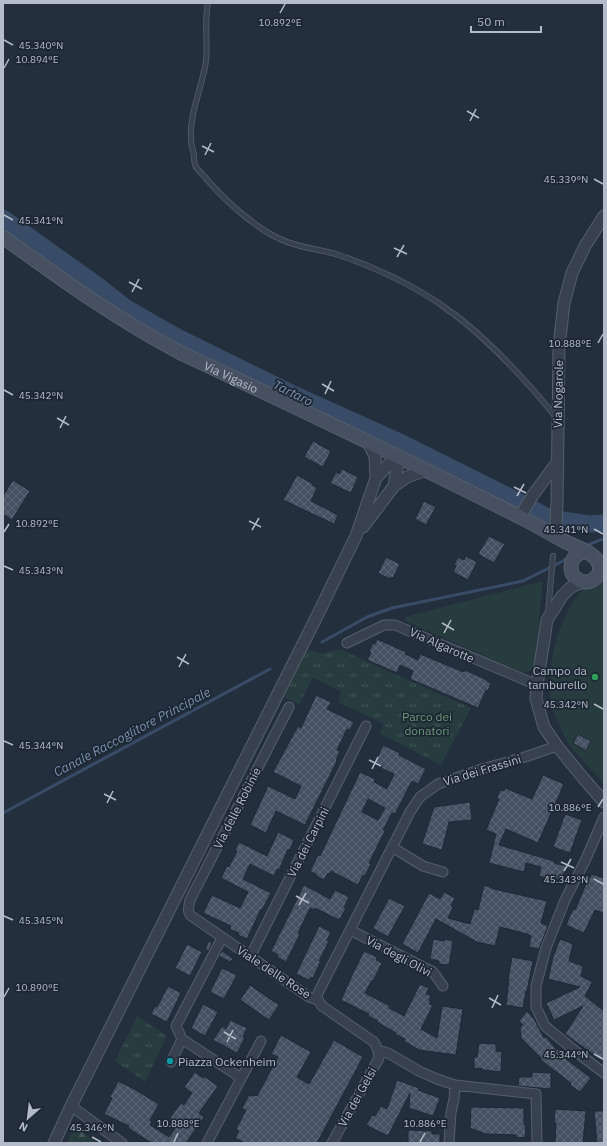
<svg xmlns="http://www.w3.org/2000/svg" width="607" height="1146" viewBox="0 0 607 1146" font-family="'IBM Plex Sans',sans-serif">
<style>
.grass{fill:#263c3f}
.forest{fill:url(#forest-firs)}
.park{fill:url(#park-tufts)}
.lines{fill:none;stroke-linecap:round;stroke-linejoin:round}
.stream{stroke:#394c67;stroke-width:3}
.river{stroke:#394c67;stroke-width:17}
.building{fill:url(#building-cross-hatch);stroke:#1f2835;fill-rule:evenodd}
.service-casing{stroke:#565f6c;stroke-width:6}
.minor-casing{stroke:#565f6c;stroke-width:11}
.tertiary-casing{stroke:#565f6c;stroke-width:13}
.secondary-casing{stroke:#565f6c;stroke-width:15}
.service{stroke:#38414e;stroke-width:4.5}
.minor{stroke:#38414e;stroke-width:9}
.tertiary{stroke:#38414e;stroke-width:11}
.secondary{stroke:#465061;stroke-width:13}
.ticks{fill:none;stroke:#b4bcc9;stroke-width:1.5}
.leisure-dot{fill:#2e9e5b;stroke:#1d2633;stroke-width:1.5}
.culture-dot{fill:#0f9aa8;stroke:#1d2633;stroke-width:1.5}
.labels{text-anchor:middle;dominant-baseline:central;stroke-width:3.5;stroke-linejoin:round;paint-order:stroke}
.street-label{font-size:12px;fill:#b4bcc9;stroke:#1d2633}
.poi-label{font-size:12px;fill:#b4bcc9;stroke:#1d2633;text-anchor:end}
.park-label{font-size:12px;fill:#6b9a76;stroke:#1d2633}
.water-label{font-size:13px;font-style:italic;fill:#7c92b1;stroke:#1d2633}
.ticks-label{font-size:10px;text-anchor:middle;fill:#b4bcc9;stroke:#1d2633;stroke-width:3.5;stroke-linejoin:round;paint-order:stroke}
</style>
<defs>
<pattern id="forest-firs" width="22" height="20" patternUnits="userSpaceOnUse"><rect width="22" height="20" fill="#263c3f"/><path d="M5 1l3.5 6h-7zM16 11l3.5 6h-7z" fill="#435659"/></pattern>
<pattern id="park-tufts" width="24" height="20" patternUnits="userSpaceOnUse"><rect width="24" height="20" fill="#263c3f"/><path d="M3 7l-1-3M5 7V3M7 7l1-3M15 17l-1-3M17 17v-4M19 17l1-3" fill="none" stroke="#435659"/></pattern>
<pattern id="building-cross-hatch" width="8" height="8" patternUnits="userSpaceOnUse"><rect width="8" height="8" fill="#455162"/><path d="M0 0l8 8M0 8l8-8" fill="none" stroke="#5d6877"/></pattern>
</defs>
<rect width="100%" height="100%" fill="#242f3e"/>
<path class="grass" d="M604,580V782C594,774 587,765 579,756C575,752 571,748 569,744C564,736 557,721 553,711C542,680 558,613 582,591C588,586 597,583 604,580Z
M543,581L534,665L531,670L524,673L405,621V617Z"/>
<path class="forest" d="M74,1126L97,1143H67Z"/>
<path class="park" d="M308,649L321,654L339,649L471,708L441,765L379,733L384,724L338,702L341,692L313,677L299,705L284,697Z
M137,1016L167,1036L145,1082L115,1061Z"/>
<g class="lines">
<path class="stream" d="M585,546L600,540L604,539
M322,642L367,617L392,608L523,581L563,561L569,557
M3,813L270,669"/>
<path class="river" d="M3,218L97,285L126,308L177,337L291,393L402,443L516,500L546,516L563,520L588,524L604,523"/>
</g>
<path class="building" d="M313,441L331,451L323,467L304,457Z
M342,469L358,477L351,493L330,483L336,472L339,474Z
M297,475L313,484L312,485L317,488L311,501L338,515L334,524L283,500Z
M13,480L30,491L12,520L3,514V496Z
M424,501L436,507L426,525L415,519Z
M489,536L505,544L494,563L478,554Z
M466,556L477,562L468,580L453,572L456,566L454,565L458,557L464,560Z
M386,557L400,564L393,578L391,577L390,579L378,573Z
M377,639L406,652L405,654L418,660L420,654L461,671L464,672L465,670L487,680V681L491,683L488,691L486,690L478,708L410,679L413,671L400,665L397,673L367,660L371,652L369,651L373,643L375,644Z
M316,695L331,702L327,709L354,722L350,730L347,729L337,750L340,751L336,760L337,761L305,825L276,811L266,833L250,825L268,786L295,799L301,786L273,772L298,726L301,728Z
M578,734L591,741L586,751L573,743Z
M383,745L400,753L399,755L426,769L418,784L412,781L395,814L392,813L383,830L385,831L369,863L371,864L365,876L363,875L358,885L331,871L330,874L328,873L324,880L316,876L317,875L310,871L318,855L320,856L360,772L375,779L374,782L387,789L394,774L381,768L382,766L375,762ZM368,799L385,808L378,820L362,812Z
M543,775L564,784L538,843L506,829L499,845L554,861V863L566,866L562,881L556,879L555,881L539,876L541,867L526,863L524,872L489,863L496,834L486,830L499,799L497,798L500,790L504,791L505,788L532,799Z
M470,802L472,820L449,822L442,850L422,844L434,807Z
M565,814L582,820L570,853L553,847Z
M278,832L294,840L290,850L288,849L279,870L277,869L274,876L250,864L243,879L271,893L262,910L261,909L247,939L238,935L239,933L230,929L231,926L203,913L212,895L240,908L248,892L221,878L227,866L229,867L237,851L235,850L239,842L267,856Z
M591,874L604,878V913L595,910L584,933L566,925L573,909L575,910L589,877L590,878Z
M304,885L330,899L335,890L349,897L344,907L346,908L340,919H337L315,908L314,910L310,908L298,933L300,934L286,962L277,957L278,955L271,951Z
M484,885L494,889L547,901L541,923L548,926L539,949L529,947L531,936L527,934L500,927L495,946L477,942L436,919L418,953L402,944L429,893L440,899L444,892L455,898L451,906L453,907L448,918L470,924L474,909L478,910Z
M389,898L405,906L388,937L373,928Z
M319,926L331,932L327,940L329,941L319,961H321L313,978L311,977L309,980L296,974Z
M433,939L444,941L445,939L453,941L449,965L439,964V961L430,959Z
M560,939L573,944L569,961L583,966L581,976L592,982L593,981L585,996L604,1011V1062L565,1034L583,1006L554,1020L546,1003L580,987L548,979L553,957Z
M209,941L212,943L209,951L205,949Z
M187,944L202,952L190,976L175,968Z
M222,951L233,959L230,962L219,956Z
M364,951L377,957L376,960L382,963L373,981L372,980L365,993L390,1006L389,1008L404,1016L420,984L429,988L426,994L431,996L429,1000L431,1001L429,1004L433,1005L421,1029L437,1038L442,1006L463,1009L456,1055L419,1050L404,1041L405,1039L395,1034L396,1033L377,1022L378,1021L368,1016L369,1014L341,1000L354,971Z
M512,957L533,961L527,991H526L523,1008L506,1005L509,979H508Z
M222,968L237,975L224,999L210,992Z
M250,985L279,1005L269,1020L240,1000Z
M168,986L181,993L167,1022L151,1014L155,1006L157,1007Z
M203,1004L218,1012L205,1036L191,1028Z
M527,1011L534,1019L544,1038L546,1037L555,1048L568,1056L566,1059L591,1078L580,1092L570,1085L571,1083L538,1058L542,1059L521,1038L520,1028L523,1025L519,1021Z
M230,1020L247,1028L243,1037L245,1038L237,1053L213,1040L222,1026L226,1029Z
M281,1035L311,1052L297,1077L309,1084L334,1040L363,1057L317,1143H245L235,1138L239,1131L236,1129L246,1110L242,1108L249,1095L252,1096V1095L255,1096V1095L257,1096L278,1057L271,1054Z
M479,1043L496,1044V1051L502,1052L501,1072L483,1070V1069L474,1068V1057H477Z
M195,1072L203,1078L204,1076L218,1086L199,1113L204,1117L186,1143H152L128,1128L129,1126L104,1114L112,1098L110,1097L118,1081L134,1089L159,1104L150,1120L152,1121L150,1125L169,1137L178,1124L170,1118L181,1103L184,1105L192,1093L184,1087Z
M532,1072L551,1073V1089L518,1086L519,1077H532Z
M397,1080L419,1088L418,1090L440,1098L433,1116L409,1108L410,1093L388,1136L366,1125L372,1115L375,1116L381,1106L387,1109Z
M471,1107L524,1108V1125H526L525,1138L516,1137V1135L486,1134L470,1128Z
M555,1109L586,1111L583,1143H555L556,1123H554Z
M594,1111H604V1143H597Z
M408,1130L432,1131V1134H440V1143H408Z"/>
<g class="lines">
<defs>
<path id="service" d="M208,3C204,22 208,42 206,61C202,88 189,114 191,140C191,145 193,150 194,155C194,159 194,164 196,167C198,170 202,174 204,176C223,199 254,227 280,239C298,248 320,249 339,255C371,266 406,282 434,300C441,304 447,310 454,314C493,344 525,379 556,417
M548,613L553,556"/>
<path id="minor" d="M347,643L384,625H395L537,685
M289,707L190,900C189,906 187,911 190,915L293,986L309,997L318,1000L322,1006L374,1042L378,1050L388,1053L419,1071L437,1079L455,1085L536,1094L537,1143
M604,817L585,861L565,900L546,948L536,986V1007L545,1026L579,1054L604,1073
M392,847L423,866L443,872
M350,930L433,972L443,986
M250,957L366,726
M318,1000L317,995L410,812L420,797L438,784L482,769L525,757L557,746
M182,1039L176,1026L222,938
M171,1062L182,1039L241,1078
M71,1106L122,1143
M207,1143L261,1041
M332,1143L379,1058L378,1050
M449,1143L451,1113L454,1099L455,1085"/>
<path id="tertiary" d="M376,478L388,465L399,457
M394,486L399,457
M520,517L533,495L558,461
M363,527L394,486L407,477L426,470
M559,538L556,524L557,502L558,428L559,347L564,303L572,273L585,246L604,216
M584,582L575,585L570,588L562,596L547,620L537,685L536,699L544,727L557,746L584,779L604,802
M54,1143L71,1106L317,616L356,536L376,478L375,456L368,442"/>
<g id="secondary">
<path id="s1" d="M3,237C61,279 119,321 183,354C296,407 407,460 518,516C535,524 550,534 566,542C578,548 607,556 598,575C595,579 590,582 585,582C565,580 567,551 588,552"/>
</g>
</defs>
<use href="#service" class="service-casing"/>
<use href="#minor" class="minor-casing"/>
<use href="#tertiary" class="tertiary-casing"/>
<use href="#secondary" class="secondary-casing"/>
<use href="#service" class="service"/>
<use href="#minor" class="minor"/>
<use href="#tertiary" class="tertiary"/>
<use href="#secondary" class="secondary"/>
</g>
<path class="ticks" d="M280,13L285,4M4,40L13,45M4,68L9,59M467,111L479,118M470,121L476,109M202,146L214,152M205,155L211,143M594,179L603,184M4,215L13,220M394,248L407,254M397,257L404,245M129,282L142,289M132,292L139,279M598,343L603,334M322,384L334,391M4,390L13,395M325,394L331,381M57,418L69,425M60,428L66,416M514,487L526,493M517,496L524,484M249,521L261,527M594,529L603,534M252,530L259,518M4,532L9,524M4,566L13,570M442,623L454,630M444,633L451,620M177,657L189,664M179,667L186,654M594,704L603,709M4,741L13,745M369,760L381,766M372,769L378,757M104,794L116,800M107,803L113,791M598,807L603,799M561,862L574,868M564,871L571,859M594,879L603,884M296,896L309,903M299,905L306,893M4,916L13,920M4,997L9,988M489,998L501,1005M492,1008L498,995M224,1032L236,1039M227,1042L233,1030M594,1054L603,1059M92,1137L101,1142M174,1142L178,1133M420,1142L425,1133"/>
<circle class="leisure-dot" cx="595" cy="677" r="4"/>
<circle class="culture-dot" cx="170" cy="1061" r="4"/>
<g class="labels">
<g class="street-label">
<text stroke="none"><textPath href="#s1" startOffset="268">Via Vigasio</textPath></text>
<text transform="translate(558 394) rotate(-89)">Via Nogarole</text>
<text transform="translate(442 645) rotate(24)">Via Algarotte</text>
<text transform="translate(482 770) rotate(-17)">Via dei Frassini</text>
<text transform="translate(237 808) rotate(-63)">Via delle Robinie</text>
<text transform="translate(308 842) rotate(-63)">Via dei Carpini</text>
<text transform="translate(399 956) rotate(28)">Via degli Olivi</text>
<text transform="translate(274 972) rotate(33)">Viale delle Rose</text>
<text transform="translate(357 1097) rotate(-61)">Via dei Gelsi</text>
</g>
<g class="poi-label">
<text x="587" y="670">Campo da<tspan x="587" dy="14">tamburello</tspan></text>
<text x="178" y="1061" text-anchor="start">Piazza Ockenheim</text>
</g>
<g class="park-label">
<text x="427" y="716">Parco dei<tspan x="427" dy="14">donatori</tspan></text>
</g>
<g class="water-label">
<text transform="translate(293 393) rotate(26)">Tartaro</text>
<text transform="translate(132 732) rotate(-28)">Canale Raccoglitore Principale</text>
</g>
</g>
<g class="ticks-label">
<text x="280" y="26">10.892°E</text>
<text x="41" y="49">45.340°N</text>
<text x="37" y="63">10.894°E</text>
<text x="566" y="183">45.339°N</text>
<text x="41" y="224">45.341°N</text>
<text x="570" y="347">10.888°E</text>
<text x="41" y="399">45.342°N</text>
<text x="37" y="527">10.892°E</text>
<text x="566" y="533">45.341°N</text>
<text x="41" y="574">45.343°N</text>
<text x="566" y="708">45.342°N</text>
<text x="41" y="749">45.344°N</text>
<text x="570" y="811">10.886°E</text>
<text x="566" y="883">45.343°N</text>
<text x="41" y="924">45.345°N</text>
<text x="37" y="991">10.890°E</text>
<text x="566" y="1058">45.344°N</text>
<text x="178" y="1127">10.888°E</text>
<text x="425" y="1127">10.886°E</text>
<text x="92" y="1131">45.346°N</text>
</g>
<rect width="607" height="1146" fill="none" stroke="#b4bcc9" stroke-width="8"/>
<g transform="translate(28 1118) rotate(208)" stroke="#1d2633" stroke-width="3" paint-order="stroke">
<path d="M0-3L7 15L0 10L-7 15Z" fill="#b4bcc9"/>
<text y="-6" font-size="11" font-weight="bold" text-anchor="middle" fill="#b4bcc9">N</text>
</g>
<path d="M471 26v6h70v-6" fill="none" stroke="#b4bcc9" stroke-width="2"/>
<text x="477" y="26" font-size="12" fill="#b4bcc9" stroke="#1d2633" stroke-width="3" paint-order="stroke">50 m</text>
</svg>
